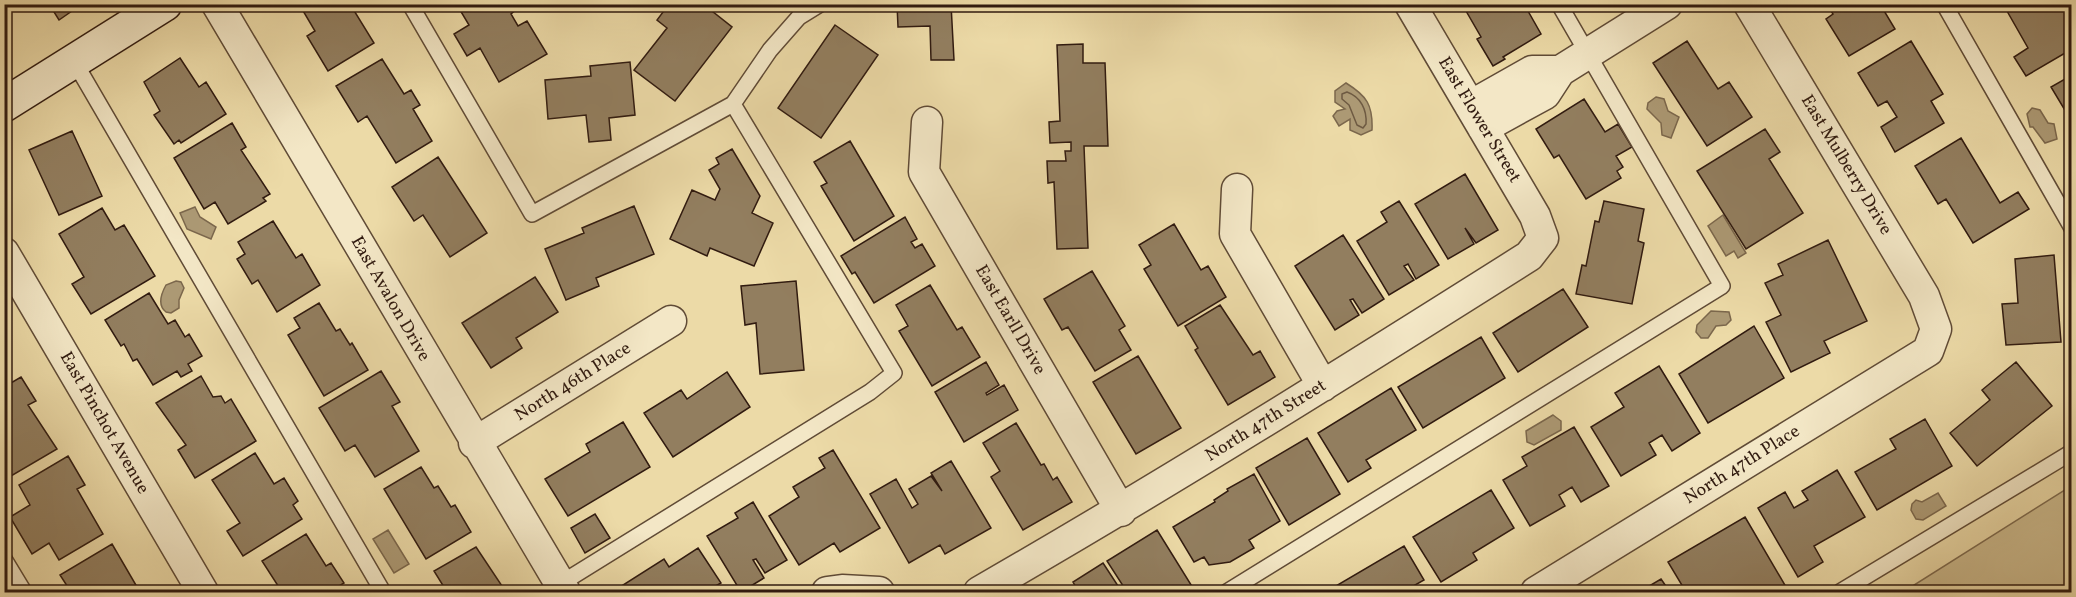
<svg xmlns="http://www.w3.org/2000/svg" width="2076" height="597" viewBox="0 0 2076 597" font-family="Vollkorn,serif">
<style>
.green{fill:#ccba8d;stroke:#7e6a4e;stroke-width:1.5}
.water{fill:#ac9974;stroke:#7b674c;stroke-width:1.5}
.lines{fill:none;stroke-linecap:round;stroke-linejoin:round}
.shore{stroke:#6e5a42;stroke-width:1.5}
.building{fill:#927e5f;stroke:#311b10;stroke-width:1.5}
.lane-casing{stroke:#604b36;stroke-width:18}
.street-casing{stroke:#604b36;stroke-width:33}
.secondary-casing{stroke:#311b10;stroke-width:36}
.lane{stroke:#f3e7c6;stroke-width:15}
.street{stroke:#f3e7c6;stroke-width:30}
.secondary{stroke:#f3e7c6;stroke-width:33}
.labels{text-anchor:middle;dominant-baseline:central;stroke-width:4.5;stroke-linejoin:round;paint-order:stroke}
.street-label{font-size:18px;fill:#311b10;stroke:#f3e7c6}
</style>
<rect width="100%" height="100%" fill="#ecdaa7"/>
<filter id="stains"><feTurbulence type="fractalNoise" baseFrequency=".00333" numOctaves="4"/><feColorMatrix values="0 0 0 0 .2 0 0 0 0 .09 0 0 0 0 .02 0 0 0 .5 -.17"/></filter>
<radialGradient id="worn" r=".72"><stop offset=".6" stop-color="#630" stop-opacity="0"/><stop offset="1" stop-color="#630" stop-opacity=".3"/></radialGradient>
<path class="green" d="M2071,486V592H1903Z"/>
<path class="water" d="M1346,83C1367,96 1373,105 1372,130L1361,135L1350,130V119L1339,126L1333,116L1337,111L1345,109L1335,102V91Z
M1656,97L1664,99L1668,111L1679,117L1671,138L1662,135L1661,123L1647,109L1648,103Z
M2032,108L2040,110L2048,123L2054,124L2057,139L2045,143L2033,127H2030L2027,114Z
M195,207L200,217L216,227L211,239L187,229L180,213Z
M1723,215L1746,253L1738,258L1734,251L1726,256L1708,226Z
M176,281L181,282L184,288L179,300V308L171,313L166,312C157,305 161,294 166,285Z
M1711,311L1729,312L1731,320L1726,325L1716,326L1708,338H1701L1696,332L1697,325Z
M1553,415L1561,421V430L1534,445L1527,442L1526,431Z
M1938,493L1946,506L1923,520L1916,519L1911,510L1912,504L1916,500L1922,502Z
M388,530L409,564L394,573L373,539Z"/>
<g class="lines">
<path class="shore" d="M1347,92C1361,97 1367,110 1366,124L1363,128L1357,125L1349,105L1342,99V94Z"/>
</g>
<path class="building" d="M49,4H82L59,20Z
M299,4H350L374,43L328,71L307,36L315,31Z
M523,4L511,14L518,26L527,21L547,54L499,82L480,48L467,56L454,34L469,25L457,5Z
M669,4H703L732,27L675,101L634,70L667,28L657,20Z
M897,4H951L954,60H931L930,26L898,27Z
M1462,4H1524L1541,34L1503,57L1505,59L1493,66L1477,39L1481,37Z
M1827,4H1880L1895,29L1849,56L1826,19L1833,14Z
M2003,4H2065L2072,16V49L2026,76L2014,57L2028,48Z
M835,25L878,55L821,138L778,108Z
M1687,41L1718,89L1729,82L1752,117L1707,146L1653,63Z
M1911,41L1943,94L1931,101L1944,123L1895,152L1881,127L1897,117L1887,101L1878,106L1858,73Z
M1083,44V63H1105L1108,146H1084L1088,248L1057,249L1054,182L1048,183L1047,161H1066L1065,151H1071V142L1050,143L1049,122L1060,121L1057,45Z
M180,58L199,87L206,82L226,114L181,143L179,140L174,144L154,115L160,111L144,82Z
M382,59L404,94L411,90L420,105L413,109L432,141L396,163L367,116L358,122L336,86Z
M630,62L635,115L609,118L611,140L589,142L586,115L548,119L545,80L591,76L590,66Z
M2072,75V122L2051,87Z
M1584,99L1605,132L1618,124L1632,147L1616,156L1623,167L1617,171L1621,178L1586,199L1559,155L1554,158L1536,129Z
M232,123L246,147L241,150L270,194L263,198L266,201L228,224L215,202L204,209L174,158Z
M1765,129L1780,152L1769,159L1803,213L1746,249L1697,171Z
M72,131L102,196L59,215L29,150Z
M1961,138L2000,203L2018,192L2029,209L1973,243L1946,199L1938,204L1915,166Z
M850,141L894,216L854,241L821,186L827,183L814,162Z
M732,149L760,196L752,213L773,223L754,266L710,248L707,256L670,239L692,190L715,200L720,189L709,170L719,164L716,158Z
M438,157L487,233L450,257L423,215L414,221L392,187Z
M1465,174L1498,230L1476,243L1465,228L1474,244L1448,259L1415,204Z
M1399,201L1439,265L1416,279L1408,264L1404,266L1414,280L1389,295L1357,241L1387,222L1381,212Z
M1604,201L1644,209L1638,241L1644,243L1632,304L1576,294L1582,265L1586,266L1595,221L1599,222Z
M634,206L654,254L596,278L599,286L566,300L545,249L584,233L582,228Z
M102,208L115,230L124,225L155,276L91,314L72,284L84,277L59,234Z
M905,217L917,239L911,242L915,248L922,244L935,266L874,303L855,272L852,274L841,256Z
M273,221L296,258L302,254L320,285L277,312L258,280L252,284L237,259L245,254L238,242Z
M1174,224L1201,270L1208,266L1226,297L1178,326L1144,269L1151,265L1139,245Z
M1343,235L1384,299L1362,313L1353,299L1350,300L1359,315L1335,330L1295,266Z
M1828,240L1867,321L1824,341L1830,353L1791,372L1766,322L1781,315L1765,283L1783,275L1778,264Z
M2054,255L2061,342L2006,345L2002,304L2018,303L2015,259Z
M1092,271L1125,326L1119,330L1131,350L1095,371L1068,327L1062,330L1044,299Z
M535,277L558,312L516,338L522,348L491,368L462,323Z
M796,281L804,370L760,374L756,323L745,325L741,286Z
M930,285L957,330L962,327L980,357L932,386L899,331L908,326L896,305Z
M1563,289L1588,327L1518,372L1493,333Z
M149,293L168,324L175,320L185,337L189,334L202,356L188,364L192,371L181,377L177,371L153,385L137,359L133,361L124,344L121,346L105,320Z
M319,303L336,331L340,329L350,345L352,343L368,370L324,396L288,335L300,328L294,318Z
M1220,305L1253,355L1260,351L1275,377L1228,405L1195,350L1198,348L1185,326Z
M1754,326L1784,378L1708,423L1679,374Z
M1481,337L1505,378L1423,428L1398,387Z
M4,355L10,364L4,367Z
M1138,356L1181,428L1136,454L1093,382Z
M986,362L999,385L986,393L987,395L1004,385L1018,410L964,442L935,392Z
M2016,362L2052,406L1977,466L1950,433L1990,400L1982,390Z
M1659,366L1700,433L1672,451L1662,435L1649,443L1656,455L1621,476L1591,427L1624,407L1615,393Z
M381,371L400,402L392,406L419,451L375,477L355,445L345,451L319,408Z
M727,372L750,407L673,457L644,413L681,390L687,399Z
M201,376L213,397L221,396L225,403L231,399L256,441L195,478L178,450L186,445L156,403Z
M21,377L36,401L28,405L57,449L11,476L4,465V387Z
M1391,388L1416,430L1366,460L1371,468L1348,482L1318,433Z
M1925,419L1952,466L1877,510L1855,472L1896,449L1890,439Z
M623,422L650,467L568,516L545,479L590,452L586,444Z
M1016,423L1041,465L1044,464L1053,480L1057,477L1072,502L1023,530L991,477L1000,471L983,443Z
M1574,427L1609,486L1581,502L1572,487L1559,495L1565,506L1530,526L1503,480L1527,466L1522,457Z
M1307,438L1340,494L1289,525L1256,468Z
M833,450L880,528L840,552L834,543L799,565L769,516L799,497L793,487L825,468L819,458Z
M255,453L274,484L284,478L298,501L293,505L302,519L243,556L227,531L240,523L212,480Z
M68,456L85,485L77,489L103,534L59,560L49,543L32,554L10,517L30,505L19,485Z
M951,461L991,528L945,554L940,545L909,563L870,494L896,479L912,508L918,504L909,489L931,476L942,491L931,473Z
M421,467L434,488L438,486L451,507L455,505L471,532L426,559L384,489Z
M1837,470L1865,517L1814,546L1823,562L1798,577L1758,508L1785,492L1794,508L1808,500L1802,491Z
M1254,474L1280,521L1249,540L1254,548L1230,562L1209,565L1204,557L1194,562L1173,527L1215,502L1214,500L1228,491L1227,489Z
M1491,490L1514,528L1473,553L1477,560L1441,582L1413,537Z
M753,502L787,560L765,573L756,559L753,560L764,578L741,592L707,536L738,518L735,513Z
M595,514L610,538L585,553L571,528Z
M1745,517L1789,592H1750L1749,590L1744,592H1686L1668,562Z
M1157,530L1193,588L1186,592H1127L1107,561Z
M306,534L326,566L331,563L344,583L339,586L343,592H282L262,561Z
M112,544L140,592H71L60,575Z
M1404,546L1424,580L1403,592H1330L1329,590Z
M476,547L506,592H447L434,571Z
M698,548L721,583L705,592H612L664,559L669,567Z
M1103,563L1122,592H1072L1077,589L1073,582Z
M1661,579L1670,592H1639Z"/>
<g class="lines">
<defs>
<path id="lane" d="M410,4L532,214L733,104L770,50L799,17L820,4
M1944,4L2072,228
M74,61L383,592
M4,559L24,592
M560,584L870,392L894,373L733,104
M1227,592L1722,286L1559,4
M1840,592L2072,452"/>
<path id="street" d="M217,4L565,592
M1470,106L1532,71H1560
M927,122L924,172L1121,511
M1483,128L1545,94L1560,71L1667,4
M1237,189L1235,234L1323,386
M4,253L203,592
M474,443L671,321
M827,592L842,590L879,592
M979,592C1165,485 1347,371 1529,256L1543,238L1535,216L1410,4
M1536,592L1928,351L1936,329L1924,296L1749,4"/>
<path id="secondary" d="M4,105L165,4"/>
</defs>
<use href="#lane" class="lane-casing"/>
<use href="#street" class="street-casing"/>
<use href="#secondary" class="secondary-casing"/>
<use href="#lane" class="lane"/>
<use href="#street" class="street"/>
<use href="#secondary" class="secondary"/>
</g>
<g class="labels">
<g class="street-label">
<text transform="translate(1479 120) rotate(59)">East Flower Street</text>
<text transform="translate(1846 165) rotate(59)">East Mulberry Drive</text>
<text transform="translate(390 299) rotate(60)">East Avalon Drive</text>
<text transform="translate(1010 320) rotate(60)">East Earll Drive</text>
<text transform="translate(573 382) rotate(-32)">North 46th Place</text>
<text transform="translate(1266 421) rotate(-32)">North 47th Street</text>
<text transform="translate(104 423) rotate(60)">East Pinchot Avenue</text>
<text transform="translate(1742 465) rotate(-32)">North 47th Place</text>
</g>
</g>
<rect width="2076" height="597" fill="none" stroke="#ecdaa7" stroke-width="24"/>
<rect x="6" y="6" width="2064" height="585" fill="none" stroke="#311b10" stroke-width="3"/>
<rect x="12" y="12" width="2052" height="573" fill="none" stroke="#311b10" stroke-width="1.5"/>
<rect width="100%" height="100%" filter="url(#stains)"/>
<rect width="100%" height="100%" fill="url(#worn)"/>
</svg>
